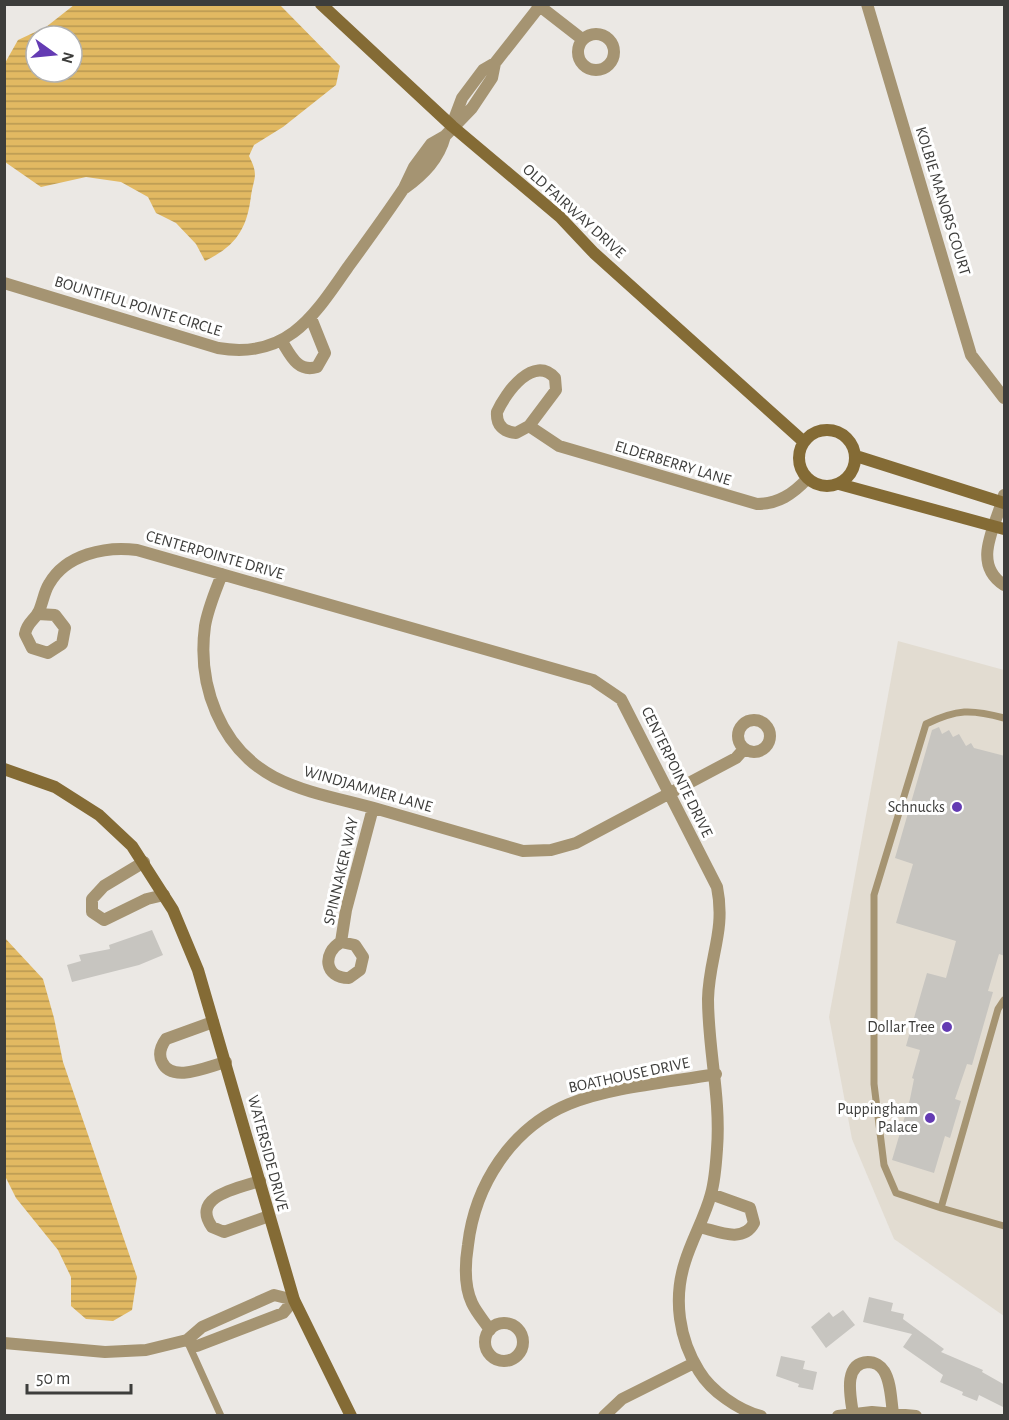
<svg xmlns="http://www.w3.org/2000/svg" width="1009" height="1420" viewBox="0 0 1009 1420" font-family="'Alegreya Sans',sans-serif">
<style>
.built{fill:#e2dcd1}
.water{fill:url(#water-rules);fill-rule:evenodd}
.building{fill:#c7c5c0}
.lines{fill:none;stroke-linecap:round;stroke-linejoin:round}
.lane{stroke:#a59472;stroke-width:7}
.street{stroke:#a59472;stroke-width:12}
.secondary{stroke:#846b35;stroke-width:12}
.poi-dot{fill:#643bb3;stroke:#fff;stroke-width:2}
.labels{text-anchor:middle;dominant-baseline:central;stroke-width:6;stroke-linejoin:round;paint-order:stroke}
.street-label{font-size:16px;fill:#3d3d3b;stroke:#fff}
.poi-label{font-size:16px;fill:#3d3d3b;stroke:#fff;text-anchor:end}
</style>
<defs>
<pattern id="water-rules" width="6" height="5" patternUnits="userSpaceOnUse" patternTransform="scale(1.5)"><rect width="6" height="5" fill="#e2b962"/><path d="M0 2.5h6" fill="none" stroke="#b89852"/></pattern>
</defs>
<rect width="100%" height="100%" fill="#ebe8e4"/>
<path class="built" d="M898,641L1004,670V1316L894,1239L852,1139L829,1017Z"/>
<path class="water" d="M279,4L340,66L336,85L283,127L254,145L249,156C259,176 254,176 251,196C247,229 236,246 205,261L196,244L176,223L156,213L148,197L121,182L86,177L41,187L5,162V63L18,40L46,27L74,5ZM36,36H72V72H36Z
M4,937L43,979L54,1018L63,1062L137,1277L132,1310L113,1321L86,1319L71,1306V1277L58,1250L16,1198L5,1176Z"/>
<path class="building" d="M939,727L942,734L949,730L953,737L959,734L966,746L971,743L974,748L1005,756V956L999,954L988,991L993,992L972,1065L967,1064L955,1099L961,1101L950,1138L945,1136L934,1173L892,1160L910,1099L914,1079L912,1078L920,1050L906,1046L922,990L927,973L946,978L956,941L896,923L913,864L895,858L932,730Z
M152,930L163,955L139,965L72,982L67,965L81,961L79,955L110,949L109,945Z
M869,1297L893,1303L891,1311L904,1314L903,1319L944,1349L941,1352L983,1370L982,1372L1005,1385V1408L979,1395L977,1401L962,1395L963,1392L940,1382L943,1375L903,1347L912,1334L863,1322Z
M843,1310L855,1325L826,1348L811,1327L829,1312L833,1317Z
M781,1356L805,1361L803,1369L817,1372L813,1390L798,1387L799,1384L776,1376Z"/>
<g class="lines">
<path class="lane" d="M1004,1000L998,1009L941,1208L1004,1226
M941,1208L896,1193L884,1165L874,1084V895L926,724C957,709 971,709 1004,718
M188,1343L221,1416"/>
<path class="street" d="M537,4L582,39
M867,4L971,355L1004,398
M578 52a18 18 0 1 1 36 0a18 18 0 1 1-36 0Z
M453,122L462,98L483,70L495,63L539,7
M405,188C424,174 439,159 445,136
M4,283L218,348C287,360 314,316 348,267C367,241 386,215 404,188L414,167L431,144L445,136L472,108L492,78L495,63
M281,340C290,354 297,373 317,367L325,353L311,318
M529,426L516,433C503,432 496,425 497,412C506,392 534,354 555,378L556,390L529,426L559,446L757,504C778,504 793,494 807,479
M1004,495C997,524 970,563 1004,585
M222,574C216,590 208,608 205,626C197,685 220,748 274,777C305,793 341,799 374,808C424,822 473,837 523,851L551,850L576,843L736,758L744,749
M38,614L55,615L65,628L62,644L48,653L32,648L25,634C27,622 35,620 39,611C43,602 44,592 49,584C66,554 106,546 137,550L593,680L621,699L717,887C726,931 709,957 708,999C708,1049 721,1098 717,1149C716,1164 715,1180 711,1194C705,1217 692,1239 685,1262C673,1299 679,1339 699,1371C711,1391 738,1410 761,1416
M738 736a16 16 0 1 1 32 0a16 16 0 1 1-32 0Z
M144,862L104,886L92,899V912L104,920L147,899L164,895
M341,942L355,945L363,957L360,970L349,978C324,978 322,953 341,942L346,910L373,808
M213,1022L166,1039C161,1046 158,1054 162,1062C172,1084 209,1066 226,1062
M260,1181C239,1188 190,1196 212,1227L224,1232L269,1216
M699,1227C717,1231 743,1244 754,1223L750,1208L711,1194
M485 1342a19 19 0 1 1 38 0a19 19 0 1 1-38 0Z
M490,1330C484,1321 476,1312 472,1303C464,1286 465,1264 468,1245C475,1185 511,1128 569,1104C610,1087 671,1082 716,1074
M4,1343L105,1352L146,1350L187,1340L202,1327L274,1295L294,1300L283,1313L197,1346L187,1340
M853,1414C851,1399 842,1363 868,1362C875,1362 881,1366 884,1371C891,1382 891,1400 893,1413
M604,1416L622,1399L694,1363
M838,1416L872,1412L916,1416"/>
<path class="secondary" d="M321,4L452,126L560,217L594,253L804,442
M799 458a28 28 0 1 1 56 0a28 28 0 1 1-56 0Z
M856,456L1004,503
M839,484L1004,529
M4,769L55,787L99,815L132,846L173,910L198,970L294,1300L351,1416"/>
</g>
<g class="poi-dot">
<circle cx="957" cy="807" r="6"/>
<circle cx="947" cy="1027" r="6"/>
<circle cx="930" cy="1118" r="6"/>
</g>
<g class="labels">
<g class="street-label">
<text transform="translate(943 201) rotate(73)">KOLBIE MANORS COURT</text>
<text transform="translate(574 211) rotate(42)">OLD FAIRWAY DRIVE</text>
<text transform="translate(138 306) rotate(17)">BOUNTIFUL POINTE CIRCLE</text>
<text transform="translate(673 463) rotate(17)">ELDERBERRY LANE</text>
<text transform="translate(215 555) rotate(16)">CENTERPOINTE DRIVE</text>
<text transform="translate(677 772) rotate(64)">CENTERPOINTE DRIVE</text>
<text transform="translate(368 789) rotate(16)">WINDJAMMER LANE</text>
<text transform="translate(341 871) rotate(-77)">SPINNAKER WAY</text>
<text transform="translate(629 1075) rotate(-12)">BOATHOUSE DRIVE</text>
<text transform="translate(268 1153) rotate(75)">WATERSIDE DRIVE</text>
</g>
<g class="poi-label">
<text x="945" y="807">Schnucks</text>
<text x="935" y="1027">Dollar Tree</text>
<text x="918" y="1109">Puppingham<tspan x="918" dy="18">Palace</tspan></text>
</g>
</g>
<rect width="1009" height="1420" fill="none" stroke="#3d3d3b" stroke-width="12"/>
<g transform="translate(54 54) rotate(105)"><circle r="28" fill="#ffffff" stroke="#b1b1b1" stroke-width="1.5"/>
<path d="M0-4.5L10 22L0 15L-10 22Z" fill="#643bb3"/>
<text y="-9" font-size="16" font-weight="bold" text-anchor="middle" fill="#3d3d3b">N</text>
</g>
<path d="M27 1384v9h104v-9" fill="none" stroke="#3d3d3b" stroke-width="3"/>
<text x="36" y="1384" font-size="18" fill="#3d3d3b" stroke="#ffffff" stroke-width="4.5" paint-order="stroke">50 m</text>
</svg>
